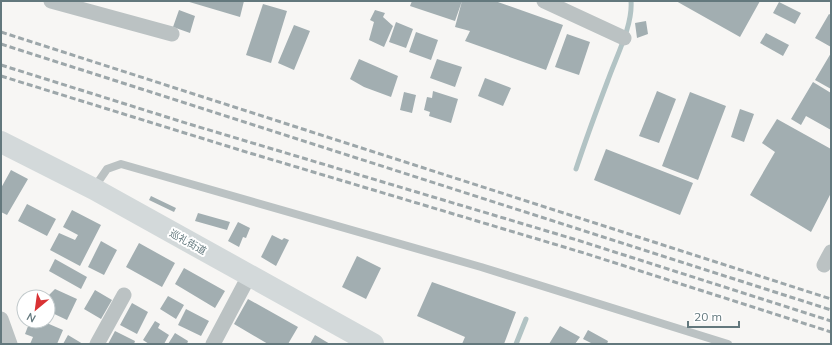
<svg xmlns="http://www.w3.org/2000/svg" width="832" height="345" viewBox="0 0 832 345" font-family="Mulish,'Noto Sans JP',sans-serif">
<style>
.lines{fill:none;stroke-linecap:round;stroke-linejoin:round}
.stream{stroke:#b2c3c4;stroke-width:5}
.building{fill:#a2aeb1}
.lane{stroke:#bbc2c3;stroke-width:8}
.street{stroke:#bbc2c3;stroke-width:15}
.secondary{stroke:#d3d9da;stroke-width:22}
.rail{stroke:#9da7aa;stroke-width:3;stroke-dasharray:6 3;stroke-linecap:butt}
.labels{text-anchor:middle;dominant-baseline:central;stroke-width:4;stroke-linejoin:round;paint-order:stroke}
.street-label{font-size:10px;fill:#63787d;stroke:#fff}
</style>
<rect width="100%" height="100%" fill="#f7f6f4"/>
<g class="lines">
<path class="stream" d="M576,169C586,139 597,109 608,80C616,57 633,25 631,1
M516,344L526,319"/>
</g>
<path class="building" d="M186,1H244L240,17Z
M412,1H462L455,21L410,6Z
M462,1H495L563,25L546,70L465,41L470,31L455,27Z
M676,1H760L740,37Z
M779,2L801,13L795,24L773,13Z
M263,4L287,11L271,63L246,55Z
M179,10L195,16L190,33L173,27Z
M375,10L385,13L383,17L393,26L384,47L369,40L374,22L370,20Z
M829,14L831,15V47L815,38Z
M646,21L648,34L637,38L635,23Z
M396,22L413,29L406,48L389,42Z
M294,25L310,31L294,70L278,63Z
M416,32L438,40L431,60L409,52Z
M766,33L789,45L783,56L760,43Z
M567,34L590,42L579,75L555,67Z
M831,53V89L815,80Z
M359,59L398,76L391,97L364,87L350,79Z
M437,59L462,67L455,87L430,78Z
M485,78L511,88L503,106L478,96Z
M813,82L831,93V130L806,116L801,125L791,119Z
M433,91L458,99L451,123L429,116L430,112L424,110L427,97L432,98Z
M657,91L676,99L659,143L639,136Z
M404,92L416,95L412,113L400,110Z
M690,92L726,106L698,180L662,166Z
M740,109L754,114L744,142L731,137Z
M777,119L831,149V193L811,232L750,195L775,152L762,143Z
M606,149L693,183L680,215L594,180Z
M11,170L28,179L7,215L1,212V188Z
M151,196L176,208L174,212L149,200Z
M27,204L56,219L47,236L18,221Z
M72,210L101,225L80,266L50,250L59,233L75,240L78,235L63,227Z
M198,213L230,222L227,230L195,221Z
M238,222L250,228L246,238L243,237L239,247L228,241Z
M272,235L282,240L284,238L289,240L276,266L261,257Z
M101,241L117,250L104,275L88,267Z
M139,243L175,263L162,287L126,267Z
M357,256L381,268L366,299L342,287Z
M55,259L87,277L81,289L49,271Z
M184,268L225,291L215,308L175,284Z
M432,282L516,312L504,344H462L465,337L417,316Z
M55,289L77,299L67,320L48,311V297H47Z
M95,290L112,300L101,319L84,309Z
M168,296L184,305L176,319L160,309Z
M248,299L298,327L288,344H268L234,324Z
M132,303L148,312L137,334L120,325Z
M186,309L209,321L201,336L178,325Z
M30,321H42L63,330L57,344H30L33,337L25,334Z
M155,321L160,324L158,328L169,335L164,344H149L143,340Z
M560,326L580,337L575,344H549Z
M588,330L608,341L607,344H593L583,339Z
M115,331L135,341L134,344H108Z
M175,333L188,341L187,344H168Z
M68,335L83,344H63Z
M315,335L330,344H310Z"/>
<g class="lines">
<path class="lane" d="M94,188L107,169L121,164L481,267L728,344"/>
<path class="street" d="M51,1L172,34
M544,1L624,38
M824,265L831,252
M1,319L10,344
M97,344L124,295
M213,344L249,276"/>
<path class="secondary" d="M1,142L94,189L373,344"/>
<path class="rail" d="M1,32L831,299
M1,44L831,310
M1,65L189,124L577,240L831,321
M1,76L243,151L584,253L831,332"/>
</g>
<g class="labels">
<g class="street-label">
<text transform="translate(188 242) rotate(29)">巡礼街道</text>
</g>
</g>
<rect width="832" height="345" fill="none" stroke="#63787d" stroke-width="4"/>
<g transform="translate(36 309) rotate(209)"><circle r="19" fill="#ffffff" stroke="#c1c9cb"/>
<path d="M0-3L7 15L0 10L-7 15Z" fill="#d93234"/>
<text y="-6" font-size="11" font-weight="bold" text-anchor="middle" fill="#63787d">N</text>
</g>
<path d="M688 321v6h51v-6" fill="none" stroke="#63787d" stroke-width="2"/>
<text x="694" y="321" font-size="12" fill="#63787d" stroke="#ffffff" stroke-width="3" paint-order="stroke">20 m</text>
</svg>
